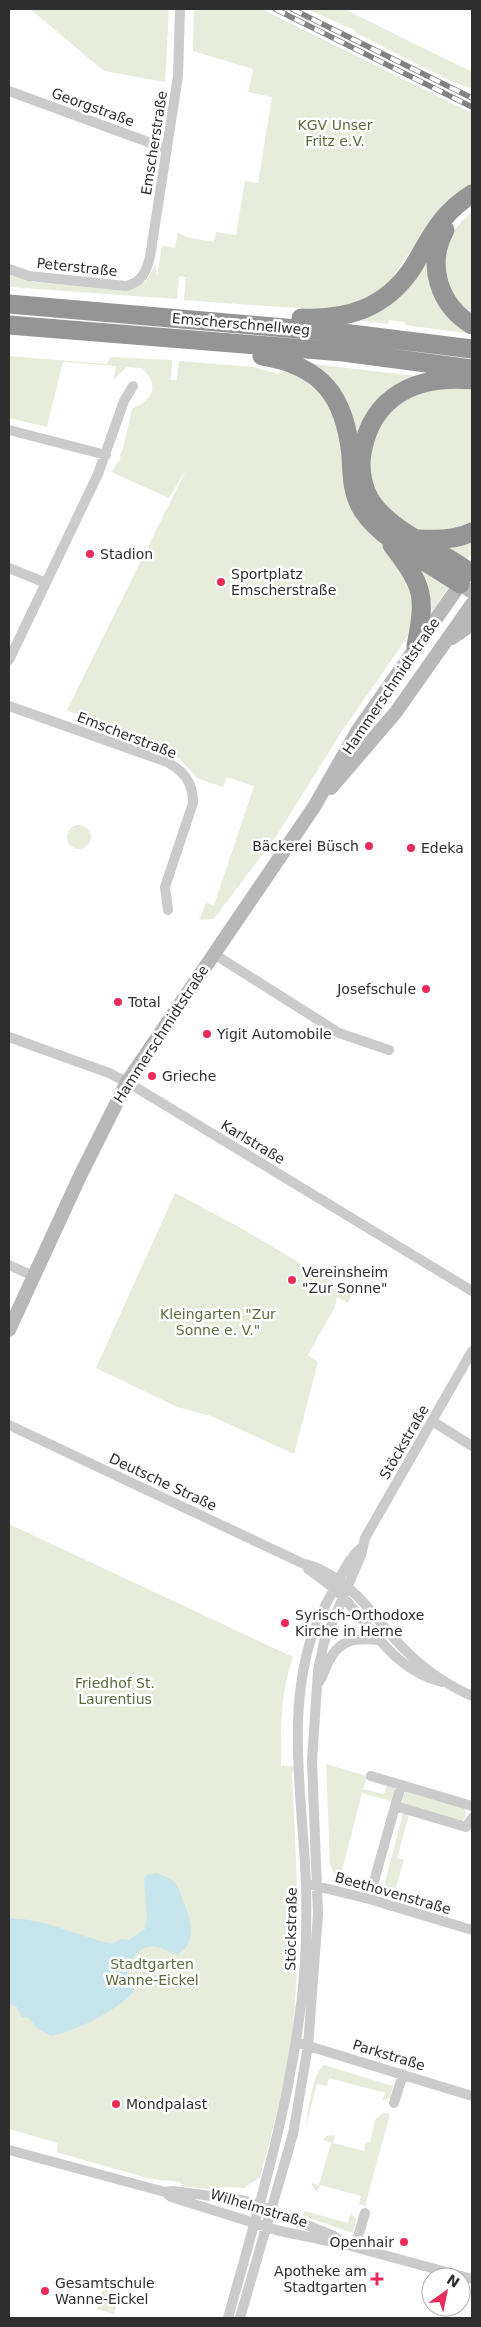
<svg xmlns="http://www.w3.org/2000/svg" width="481" height="2327" viewBox="0 0 481 2327" font-family="'DejaVu Sans',sans-serif">
<style>
.green{fill:#e7ecdb}
.water{fill:#c7e5ed}
.lines{fill:none;stroke-linecap:round;stroke-linejoin:round}
.street{stroke:#cbcbcb;stroke-width:10}
.secondary{stroke:#b8b8b8;stroke-width:14}
.highway{stroke:#959595;stroke-width:19}
.rail-casing{stroke:#838383;stroke-width:5.5}
.rail{stroke:#fff;stroke-width:4;stroke-dasharray:11;stroke-linecap:butt}
.poi-dot{fill:#eb2a5a;stroke:#fff;stroke-width:2}
.labels{text-anchor:middle;dominant-baseline:central;stroke-width:5;stroke-linejoin:round;paint-order:stroke}
.street-label{font-size:14px;fill:#2e2e2e;stroke:#fff}
.park-label{font-size:14px;fill:#5a6b3a;stroke:#fff}
.poi-label{font-size:14px;fill:#2e2e2e;stroke:#fff;text-anchor:start}
</style>
<rect width="100%" height="100%" fill="#fff"/>
<path class="green" d="M30,9H169L165,82L104,71Z
M194,9H262L472,113V185L432,220L389,282L367,299L339,307L310,309L184,300L186,277L179,276L177,299L9,287V274L34,282L126,290L137,287L147,280L152,271L155,262L157,277L162,246L175,248L178,232L186,237L214,242L216,232L236,235L245,181L258,183L272,97L248,92L253,69L193,51Z
M307,9H344L472,72V89L451,81L358,34L352,29Z
M472,212V316C463,308 455,300 449,289C436,262 450,228 472,212Z
M432,252L472,334L405,325V322L389,320L388,324L356,320Z
M9,356L106,364L111,357L172,360L171,380H177L179,361L254,367L277,374L305,363L425,377L472,391V553L425,622L411,632L342,731L277,835L214,919L199,920L206,903L214,905L254,786L227,777L223,787L197,778L180,759L67,710L187,468L169,498L111,472L121,458L119,457L123,449L132,409C136,406 142,404 146,400C158,390 151,375 141,368L127,367L113,380L116,366L63,362L47,427L9,418Z
M67 837a12 12 0 1 1 24 0a12 12 0 1 1-24 0Z
M175,1193L241,1228L352,1294L348,1303L337,1297L335,1307L308,1355L318,1362L294,1454L211,1416L177,1407L96,1368Z
M9,1524L293,1657C280,1694 281,1727 281,1766H295L292,1774C296,1861 302,1949 292,2036C286,2084 272,2131 260,2177L244,2188L221,2187L216,2190L182,2186L180,2182L151,2179L59,2153L57,2152L58,2143L9,2129Z
M326,1764L367,1776L363,1789L384,1794L387,1785L395,1788L391,1801L362,1793L340,1878L334,1873L330,1865Z
M408,1791L465,1809L466,1817L462,1821L402,1804L403,1794Z
M403,1813L409,1815L397,1858L404,1860L394,1894L383,1890Z
M324,2065L393,2086L390,2098L382,2101L385,2093L329,2078L327,2086L317,2084L304,2134C308,2118 311,2074 324,2065Z
M383,2113L390,2114L365,2206L359,2204L361,2196L320,2185L317,2193L311,2183L319,2185L331,2143L323,2140L327,2136L335,2135L333,2143L364,2151L366,2143H370L375,2120Z
M305,2211L348,2223L351,2213L356,2219L353,2233L303,2216Z
M105,2279L122,2284L114,2314L97,2309Z"/>
<path class="water" d="M157,1873C162,1875 168,1877 172,1880C179,1885 180,1894 183,1901C191,1920 198,1941 178,1955C172,1954 169,1951 163,1949C146,1941 132,1954 127,1970L134,1982V1991C117,2011 76,2031 51,2036C46,2033 38,2030 35,2026C30,2019 31,2018 22,2017L17,2007L9,2004V1919C39,1917 81,1937 112,1944L121,1939L129,1940L145,1929L147,1919L144,1879L147,1875Z"/>
<g class="lines">
<path class="street" d="M9,91L167,149
M9,269L29,276L126,286C142,282 146,272 150,257L178,76L180,9
M9,430L106,455
M9,568L46,583
M9,660L98,474L124,401L133,386
M9,706L167,762C185,772 193,783 193,803L165,887L168,910
M214,954L339,1033L389,1050
M9,1037L109,1073L127,1082L472,1291
M9,1265L33,1276
M432,1421L472,1446
M9,1425L304,1564C314,1565 321,1570 329,1574C365,1596 377,1622 405,1650C425,1670 447,1685 472,1696
M308,1569C320,1578 334,1587 344,1598C373,1630 396,1671 442,1682
M319,1682C324,1675 325,1668 329,1661C340,1638 357,1638 379,1640
M371,1776L472,1806
M395,1806L466,1827L472,1818
M312,1885L369,1899L472,1930
M369,1899L401,1785
M302,2044L472,2096
M394,2103L403,2074
M9,2150L165,2192L171,2197L280,2231L347,2245L472,2279
M165,2192L173,2191L242,2200L258,2205L334,2236L344,2243
M355,2247L365,2213
M228,2318C256,2217 287,2116 300,2012C306,1970 307,1926 306,1884C303,1805 287,1719 310,1642C316,1623 325,1605 335,1587C342,1574 349,1558 361,1548
M240,2318L293,2134L308,2046L318,1914L312,1761L318,1671L324,1642L361,1555L365,1538L472,1351"/>
<path class="secondary" d="M460,584L472,592
M452,638L472,624
M331,788L396,712L472,604
M9,1330L80,1176L127,1082L314,807L358,730L466,576"/>
<path class="highway" d="M445,230C426,265 439,305 472,325
M9,304L343,333L472,349
M301,318C348,320 386,308 413,267C431,237 441,213 472,194
M9,325L343,352L472,369
M262,356C323,366 345,397 351,456C352,476 352,494 363,511C382,540 431,564 460,584
M419,539C437,540 456,540 472,532
M392,545C424,587 426,595 416,646
M469,572C440,550 394,533 373,504C363,490 359,470 362,453C372,395 417,375 472,380"/>
<defs>
<path id="rail" d="M275,9L472,107
M292,9L472,98"/>
</defs>
<use href="#rail" class="rail-casing"/>
<use href="#rail" class="rail"/>
</g>
<g class="poi-dot">
<circle cx="90" cy="554" r="5"/>
<circle cx="221" cy="582" r="5"/>
<circle cx="369" cy="846" r="5"/>
<circle cx="411" cy="848" r="5"/>
<circle cx="426" cy="989" r="5"/>
<circle cx="118" cy="1002" r="5"/>
<circle cx="207" cy="1034" r="5"/>
<circle cx="152" cy="1076" r="5"/>
<circle cx="292" cy="1280" r="5"/>
<circle cx="285" cy="1623" r="5"/>
<circle cx="116" cy="2104" r="5"/>
<circle cx="404" cy="2242" r="5"/>
<path d="M374.5 2271.5h5v5h5v5h-5v5h-5v-5h-5v-5h5z"/>
<circle cx="45" cy="2291" r="5"/>
</g>
<g class="labels">
<g class="street-label">
<text transform="translate(93 107) rotate(20)">Georgstraße</text>
<text transform="translate(154 143) rotate(-81)">Emscherstraße</text>
<text transform="translate(77 267) rotate(6)">Peterstraße</text>
<text transform="translate(241 324) rotate(5)">Emscherschnellweg</text>
<text transform="translate(391 686) rotate(-56)">Hammerschmidtstraße</text>
<text transform="translate(127 735) rotate(21)">Emscherstraße</text>
<text transform="translate(161 1034) rotate(-57)">Hammerschmidtstraße</text>
<text transform="translate(253 1142) rotate(31)">Karlstraße</text>
<text transform="translate(404 1442) rotate(-60)">Stöckstraße</text>
<text transform="translate(163 1482) rotate(25)">Deutsche Straße</text>
<text transform="translate(393 1893) rotate(16)">Beethovenstraße</text>
<text transform="translate(291 1929) rotate(-89)">Stöckstraße</text>
<text transform="translate(389 2055) rotate(17)">Parkstraße</text>
<text transform="translate(259 2208) rotate(17)">Wilhelmstraße</text>
</g>
<g class="park-label">
<text x="335" y="125">KGV Unser<tspan x="335" dy="16">Fritz e.V.</tspan></text>
<text x="218" y="1314">Kleingarten "Zur<tspan x="218" dy="16">Sonne e. V."</tspan></text>
<text x="115" y="1683">Friedhof St.<tspan x="115" dy="16">Laurentius</tspan></text>
<text x="152" y="1964">Stadtgarten<tspan x="152" dy="16">Wanne-Eickel</tspan></text>
</g>
<g class="poi-label">
<text x="100" y="554">Stadion</text>
<text x="231" y="574">Sportplatz<tspan x="231" dy="16">Emscherstraße</tspan></text>
<text x="359" y="846" text-anchor="end">Bäckerei Büsch</text>
<text x="421" y="848">Edeka</text>
<text x="416" y="989" text-anchor="end">Josefschule</text>
<text x="128" y="1002">Total</text>
<text x="217" y="1034">Yigit Automobile</text>
<text x="162" y="1076">Grieche</text>
<text x="302" y="1272">Vereinsheim<tspan x="302" dy="16">"Zur Sonne"</tspan></text>
<text x="295" y="1615">Syrisch-Orthodoxe<tspan x="295" dy="16">Kirche in Herne</tspan></text>
<text x="126" y="2104">Mondpalast</text>
<text x="394" y="2242" text-anchor="end">Openhair</text>
<text x="367" y="2271" text-anchor="end">Apotheke am<tspan x="367" dy="16">Stadtgarten</tspan></text>
<text x="55" y="2283">Gesamtschule<tspan x="55" dy="16">Wanne-Eickel</tspan></text>
</g>
</g>
<rect width="481" height="2327" fill="none" stroke="#2e2e2e" stroke-width="20"/>
<g transform="translate(446 2292) rotate(33)"><circle r="24" fill="#ffffff" stroke="#ababab"/>
<path d="M0-4L9 19L0 12L-9 19Z" fill="#eb2a5a"/>
<text y="-8" font-size="14" font-weight="bold" text-anchor="middle" fill="#2e2e2e">N</text>
</g>
</svg>
